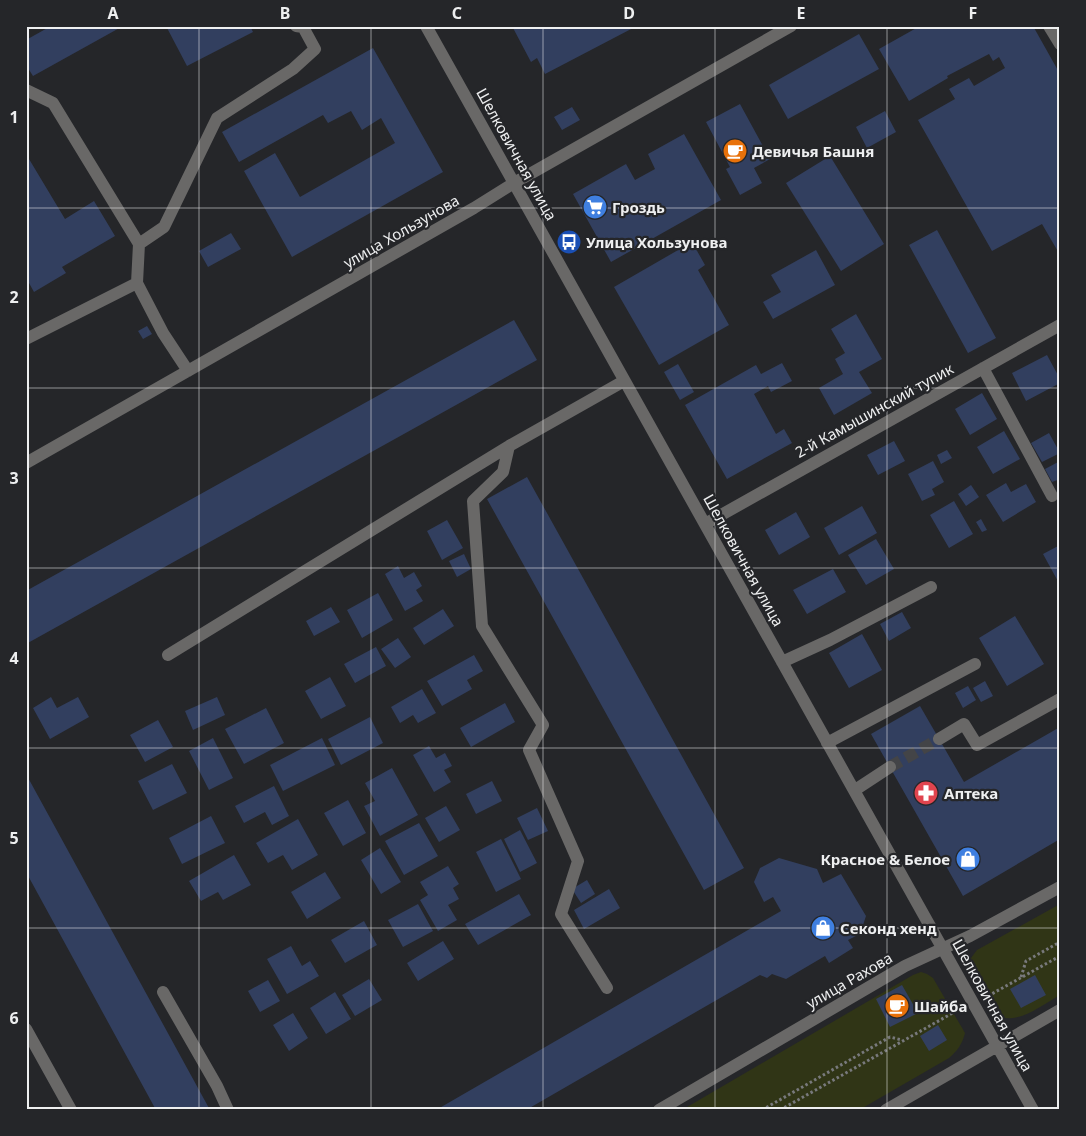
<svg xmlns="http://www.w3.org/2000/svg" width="1086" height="1136" viewBox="0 0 1086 1136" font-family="'Noto Sans',sans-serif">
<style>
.green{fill:#303516}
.building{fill:#323f5f}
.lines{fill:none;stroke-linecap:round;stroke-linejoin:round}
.minor-tunnel{stroke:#434447;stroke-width:12;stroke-dasharray:12 6;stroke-linecap:butt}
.path{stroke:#78797c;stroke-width:3;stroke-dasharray:2.5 2.5;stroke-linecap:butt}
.minor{stroke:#696867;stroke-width:12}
.grid{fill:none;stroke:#eeeff0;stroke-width:1;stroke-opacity:0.55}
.labels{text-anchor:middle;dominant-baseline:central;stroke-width:4.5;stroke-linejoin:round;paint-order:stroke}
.poi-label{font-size:15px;font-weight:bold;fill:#eeeff0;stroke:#252629;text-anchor:start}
.street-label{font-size:15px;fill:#eeeff0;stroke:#252629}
.neatline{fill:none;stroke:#eeeff0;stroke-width:2}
.grid-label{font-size:16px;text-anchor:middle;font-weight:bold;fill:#eeeff0}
</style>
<rect width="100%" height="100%" fill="#252629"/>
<path class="green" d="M1060,904V995C1042,1005 1021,1023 1000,1017L971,968V958L977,950Z
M921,972L927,974L933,978L965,1033C962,1045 957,1051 949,1058L859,1110H682L913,975Z"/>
<path class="building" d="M51,26H123L33,76L26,65V40Z
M166,26H250L253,32L187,66Z
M512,26H568V28L571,26H632L633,28L545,74L537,58L531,62Z
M920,26H1033L1060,74V255L1042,224L992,251L918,120L955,99L949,89L969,78L974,86L1005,68L999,57L993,61L989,54L947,76L948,78L909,101L879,49Z
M859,34L879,69L788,119L769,85Z
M373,48L443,172L292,257L244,171L275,153L300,197L395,143L381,118L362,130L351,111L328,123L323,115L239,162L222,132Z
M740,104L770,159L754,168L762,183L740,195L726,169L730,167L706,122Z
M572,107L580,120L562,130L554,117Z
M885,111L896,132L867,148L856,127Z
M684,134L721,200L611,262L573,194L626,164L635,180L655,169L648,154Z
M26,154L65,219L94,201L115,236L62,267L66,273L34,292L29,283L26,284Z
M830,156L884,244L841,271L786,183Z
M937,230L996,338L968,353L909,245Z
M231,233L241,249L208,267L199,251Z
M692,242L705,265L698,270L729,325L659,365L614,287Z
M816,250L835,285L773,319L763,302L781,292L771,275Z
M856,314L882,359L859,372L872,393L834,415L819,388L843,374L835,359L845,353L831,329Z
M514,320L537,360L26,644V591Z
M147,326L152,334L143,339L138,331Z
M1047,355L1060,379V383L1026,401L1012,373Z
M782,363L792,381L771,392L768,386L754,394L776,434L784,429L792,443L727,479L685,405L756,365L761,374Z
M678,364L694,392L680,400L664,372Z
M982,393L997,419L970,435L955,409Z
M1004,431L1020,459L993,474L977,447Z
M1049,433L1060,453L1042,462L1031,443Z
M894,441L905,461L878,475L867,455Z
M947,450L952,458L941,464L937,455Z
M933,461L944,482L932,489L935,495L922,501L908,474Z
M1060,461V479L1052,482L1045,469Z
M527,477L744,868L704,890L487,499Z
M1006,483L1011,492L1026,484L1036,502L1003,522L986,495Z
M971,485L979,497L966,506L958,494Z
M954,501L973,534L949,548L930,515Z
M862,506L877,533L839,555L824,528Z
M796,512L810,537L779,555L765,530Z
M981,519L987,530L982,532L976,522Z
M447,520L463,548L442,560L427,531Z
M876,539L894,569L866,585L848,555Z
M1060,545V585L1043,554Z
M464,554L471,569L457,577L449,561Z
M398,566L404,578L414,572L422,586L416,590L423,601L405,611L385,574Z
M833,569L846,592L807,614L793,590Z
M378,593L393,620L362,638L347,610Z
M331,607L340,622L314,636L306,621Z
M443,609L454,626L424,645L413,628Z
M902,612L911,628L889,641L880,624Z
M1015,616L1044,664L1007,686L979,638Z
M862,634L882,670L849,688L829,653Z
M398,638L411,657L395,668L381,649Z
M376,647L386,666L355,683L344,664Z
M474,655L483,671L467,680L472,689L442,706L427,681Z
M330,677L346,706L321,719L305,691Z
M985,681L993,696L981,702L973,688Z
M968,686L976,700L963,708L955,693Z
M422,689L436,713L418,723L413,715L400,723L391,707Z
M51,697L57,708L78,697L89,717L50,739L33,708Z
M217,697L225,715L193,730L185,711Z
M505,703L515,722L471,747L460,728Z
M920,706L964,782L1060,727V839L963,896L871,734Z
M266,708L284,743L244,764L225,729Z
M370,717L383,743L341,765L328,739Z
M158,720L173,747L145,762L130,735Z
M213,738L233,778L209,790L189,751Z
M322,738L335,765L283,791L270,765Z
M429,746L436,758L445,753L452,766L444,770L451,782L434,792L413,755Z
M172,764L187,793L153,810L138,781Z
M392,768L418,815L380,836L364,806L375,801L365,783Z
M26,774L210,1110H156L26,872Z
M492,781L502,801L476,814L466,794Z
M274,786L289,816L272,825L265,812L244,823L235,806Z
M348,800L366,833L343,846L324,813Z
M446,806L460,830L439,842L425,818Z
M537,808L548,831L528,840L517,818Z
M211,816L225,843L182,864L169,838Z
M298,819L318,855L292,870L283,855L268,863L256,843Z
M419,823L438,856L404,875L385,841Z
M520,830L537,863L520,872L504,839Z
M501,839L521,879L496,892L476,852Z
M380,848L401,882L381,894L361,860Z
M234,855L251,885L223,900L218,892L201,901L189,881Z
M779,858L817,869L823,883L841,874L866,916L860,934L848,940L853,948L829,963L825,956L786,979L772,974L767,978L760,975L526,1110H436L781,911L773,897L764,902L754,882L760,868Z
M448,866L459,884L453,888L459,899L448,905L457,920L438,931L420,900L428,895L420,882Z
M325,872L341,898L307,919L291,892Z
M587,880L595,894L581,903L572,889Z
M609,889L620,908L584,929L574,910Z
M519,894L531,915L478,945L465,924Z
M418,904L433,931L403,947L388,920Z
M364,921L377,945L345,963L331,940Z
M443,941L454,959L418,981L407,963Z
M291,946L302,966L310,961L319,976L287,994L267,959Z
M1035,975L1046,995L1021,1008L1010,989Z
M369,979L382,1000L355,1016L342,995Z
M268,980L280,1001L260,1012L248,991Z
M902,985L918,1013L890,1027L876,999Z
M335,992L351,1019L326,1034L310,1008Z
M293,1013L308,1038L289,1051L273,1025Z
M938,1025L947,1040L929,1051L920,1036Z"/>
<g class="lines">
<path class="minor-tunnel" d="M890,767L939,739"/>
<path class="path" d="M1021,977L1026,961L1060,942
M988,996L1060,956
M762,1110L890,1037L902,1040
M780,1110L958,1010"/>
<path class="minor" d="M426,26L1033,1110
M1049,26L1060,44
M26,90L53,103L139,244L137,283L163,333L188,371
M139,244L164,227L217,118L293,69L315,49L303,27L296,26
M26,339L137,283
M983,368L1052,496
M509,446L503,472L473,501L482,626L543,725L529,750L578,861L561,914L607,988
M26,463L474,208L514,183L791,26
M705,524L1060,325
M168,655L509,446L624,381
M782,662L830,640L931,587
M939,739L964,724L977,745L1060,699
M827,743L975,664
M855,790L890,767
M163,992L217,1086L228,1110
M26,1029L71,1110
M659,1110L905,966L970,936L1060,887
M886,1110L1060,1010"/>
</g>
<path class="grid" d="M199,26V1110M371,26V1110M543,26V1110M715,26V1110M887,26V1110M26,208H1060M26,388H1060M26,568H1060M26,748H1060M26,928H1060"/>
<defs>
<symbol id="cafe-disc" viewBox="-11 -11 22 22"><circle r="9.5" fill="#e8710a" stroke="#252629"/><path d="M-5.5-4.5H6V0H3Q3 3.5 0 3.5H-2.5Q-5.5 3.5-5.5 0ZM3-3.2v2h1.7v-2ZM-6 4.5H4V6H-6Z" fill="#fff"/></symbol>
<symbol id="supermarket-disc" viewBox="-11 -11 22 22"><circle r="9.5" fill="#3f7fe0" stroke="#252629"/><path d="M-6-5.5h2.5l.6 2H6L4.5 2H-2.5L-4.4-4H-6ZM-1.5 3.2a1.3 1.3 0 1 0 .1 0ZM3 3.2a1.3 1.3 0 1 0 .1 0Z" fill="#fff"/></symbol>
<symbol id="bus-disc" viewBox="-11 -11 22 22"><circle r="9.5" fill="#1a4fb4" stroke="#252629"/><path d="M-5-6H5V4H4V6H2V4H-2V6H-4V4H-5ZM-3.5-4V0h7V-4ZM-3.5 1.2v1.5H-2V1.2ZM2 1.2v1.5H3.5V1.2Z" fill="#fff"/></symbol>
<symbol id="pharmacy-disc" viewBox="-11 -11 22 22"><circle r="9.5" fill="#e0444e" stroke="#252629"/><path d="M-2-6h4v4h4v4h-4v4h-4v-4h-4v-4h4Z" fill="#fff"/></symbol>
<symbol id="shop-disc" viewBox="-11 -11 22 22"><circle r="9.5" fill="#3f7fe0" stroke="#252629"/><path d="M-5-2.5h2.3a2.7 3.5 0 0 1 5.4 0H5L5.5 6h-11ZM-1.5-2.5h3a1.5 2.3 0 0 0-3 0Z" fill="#fff"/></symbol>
</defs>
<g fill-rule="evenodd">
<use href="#cafe-disc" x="721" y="137" width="28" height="28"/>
<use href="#supermarket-disc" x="581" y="193" width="28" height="28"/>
<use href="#bus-disc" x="555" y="228" width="28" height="28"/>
<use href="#pharmacy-disc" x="912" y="779" width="28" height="28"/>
<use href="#shop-disc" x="954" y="845" width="28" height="28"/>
<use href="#shop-disc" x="809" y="914" width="28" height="28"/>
<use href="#cafe-disc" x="883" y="992" width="28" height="28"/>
</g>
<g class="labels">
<g class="poi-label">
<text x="752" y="151">Девичья Башня</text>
<text x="612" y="207">Гроздь</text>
<text x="586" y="242">Улица Хользунова</text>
<text x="944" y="793">Аптека</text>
<text x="950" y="859" text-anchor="end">Красное &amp; Белое</text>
<text x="840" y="928">Секонд хенд</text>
<text x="914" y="1006">Шайба</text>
</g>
<g class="street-label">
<text transform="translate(517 154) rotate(61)">Шелковичная улица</text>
<text transform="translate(401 231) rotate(-30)">улица Хользунова</text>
<text transform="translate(874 410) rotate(-29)">2-й Камышинский тупик</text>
<text transform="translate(744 560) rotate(61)">Шелковичная улица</text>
<text transform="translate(849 980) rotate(-30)">улица Рахова</text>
<text transform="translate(993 1005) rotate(61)">Шелковичная улица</text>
</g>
</g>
<rect width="1086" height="1136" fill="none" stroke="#252629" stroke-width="55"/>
<rect x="28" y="28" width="1030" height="1080" class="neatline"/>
<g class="grid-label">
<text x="113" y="19">A</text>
<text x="285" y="19">B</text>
<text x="457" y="19">C</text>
<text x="629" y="19">D</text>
<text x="801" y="19">E</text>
<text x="973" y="19">F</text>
<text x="14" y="123">1</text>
<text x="14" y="303">2</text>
<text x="14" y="484">3</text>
<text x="14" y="664">4</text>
<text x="14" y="844">5</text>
<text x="14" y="1024">6</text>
</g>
</svg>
